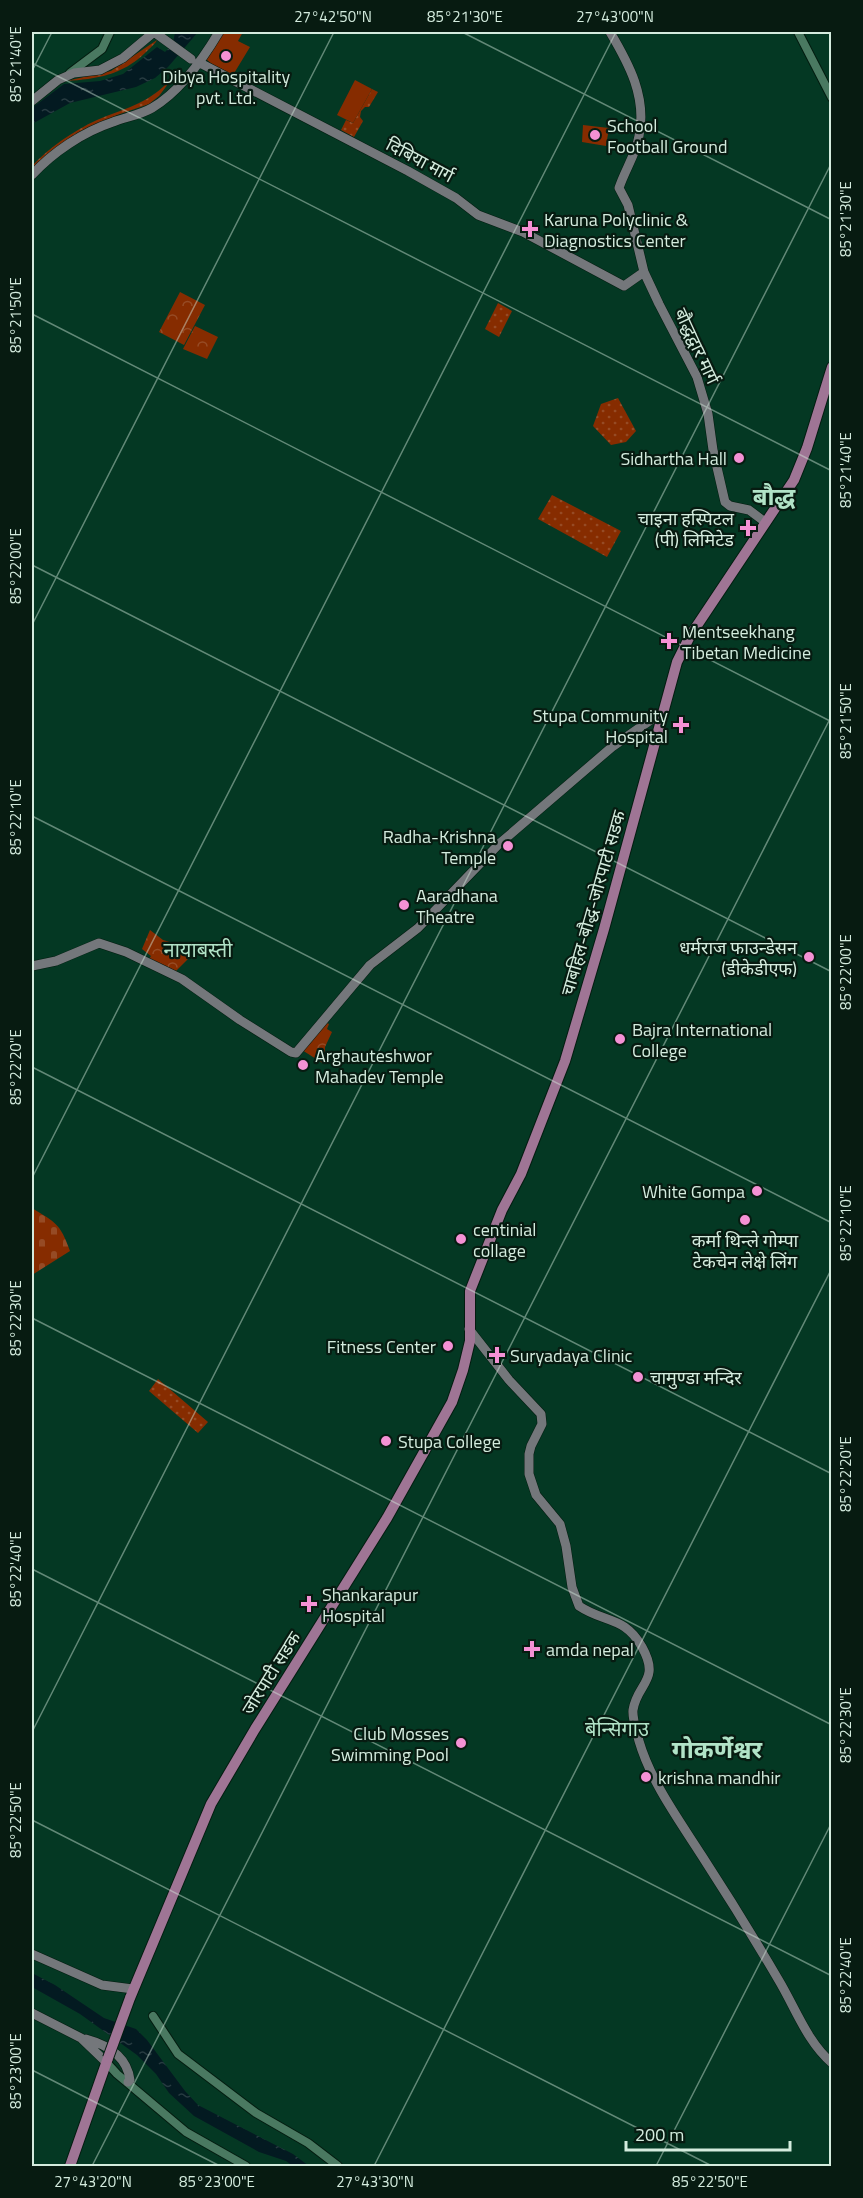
<svg xmlns="http://www.w3.org/2000/svg" width="863" height="2198" viewBox="0 0 863 2198" font-family="'Titillium Web','Noto Sans Devanagari',sans-serif">
<style>
.grass{fill:url(#grass-dots)}
.forest{fill:url(#forest-crowns)}
.cemetery{fill:url(#cemetery-stones)}
.pitch{fill:#862c00}
.water{fill:url(#water-ripples)}
.lines{fill:none;stroke-linecap:round;stroke-linejoin:round}
.tertiary-casing{stroke:#041c10;stroke-width:10}
.secondary-casing{stroke:#041c10;stroke-width:10}
.primary-casing{stroke:#041c10;stroke-width:12}
.tertiary{stroke:#4a7961;stroke-width:8}
.secondary{stroke:#74777b;stroke-width:9}
.primary{stroke:#9f7595;stroke-width:10}
.primary-bridge-casing{stroke:#041c10;stroke-width:12;stroke-linecap:butt}
.primary-bridge{stroke:#9f7595;stroke-width:10}
.ticks{fill:none;stroke:#d4ecde;stroke-width:1.5;stroke-opacity:0.45}
.poi-dot{fill:#f491d4;stroke:#071b11;stroke-width:2}
.labels{text-anchor:middle;dominant-baseline:central;stroke-width:4.5;stroke-linejoin:round;paint-order:stroke}
.poi-label{font-size:18px;fill:#d4ecde;stroke:#071b11;text-anchor:start}
.street-label{font-size:18px;fill:#d4ecde;stroke:#071b11}
.neighbourhood-label{font-size:20px;fill:#b1e3c7;stroke:#071b11}
.district-label{font-size:24px;font-weight:bold;fill:#b1e3c7;stroke:#071b11}
.neatline{fill:none;stroke:#d4ecde;stroke-width:2}
.ticks-label{font-size:15px;text-anchor:middle;fill:#d4ecde}
</style>
<defs>
<pattern id="grass-dots" width="8" height="8" patternUnits="userSpaceOnUse" patternTransform="scale(1.5)"><rect width="8" height="8" fill="#862c00"/><path d="M2 2h.1M6 6h.1" fill="none" stroke="#964b25" stroke-width="1.8" stroke-linecap="round"/></pattern>
<pattern id="forest-crowns" width="20" height="18" patternUnits="userSpaceOnUse" patternTransform="scale(1.5)"><rect width="20" height="18" fill="#862c00"/><path d="M2 6a3 3 0 1 1 6 0M12 15a3 3 0 1 1 6 0" fill="none" stroke="#964b25"/></pattern>
<pattern id="cemetery-stones" width="16" height="16" patternUnits="userSpaceOnUse" patternTransform="scale(1.5)"><rect width="16" height="16" fill="#862c00"/><path d="M2 7V4a2 2 0 0 1 4 0v3zM10 15v-3a2 2 0 0 1 4 0v3z" fill="#964b25"/></pattern>
<pattern id="water-ripples" width="26" height="14" patternUnits="userSpaceOnUse" patternTransform="scale(1.5)"><rect width="26" height="14" fill="#031a21"/><path d="M2 4q2-2 4 0t4 0M15 11q2-2 4 0t4 0" fill="none" stroke="#273b41"/></pattern>
</defs>
<rect width="100%" height="100%" fill="#043823"/>
<path class="grass" d="M157,40C155,44 149,49 145,53C122,75 97,79 66,81L111,71Z
M167,83L168,84L159,96L149,104L117,115L85,131L32,171V166C50,147 73,131 97,120C123,109 147,104 167,83Z
M372,89L378,92L369,107H365L361,111L360,117L363,121L354,137L341,130L346,120L353,123Z
M498,303L512,311L499,337L485,329Z
M618,398L636,431L626,442L611,445L593,426L601,404Z
M552,495L621,531L607,557L538,519Z
M158,1379L208,1422L198,1433L149,1391Z"/>
<path class="forest" d="M180,292L205,305L184,345L159,332Z
M195,326L218,337L207,359L183,349Z
M150,930L163,940L197,950L175,972L148,961L151,956L142,949Z
M325,1022L329,1024L327,1029L332,1032L325,1047L324,1064L302,1050Z"/>
<path class="cemetery" d="M32,1208C56,1223 60,1223 70,1251L32,1275Z"/>
<path class="pitch" d="M222,32H243L238,41L250,47L233,75L214,66L206,59Z
M355,80L372,89L353,123L337,115Z
M583,125L609,128L606,146L582,142Z"/>
<path class="water" d="M175,32H198L168,67L155,78L136,87L70,103L32,124V108L64,84L100,81L123,74L157,47L165,52L173,44Z
M32,1973L55,1985L104,2018L136,2029L147,2040L185,2091L198,2105L293,2154L309,2166H293L286,2161L259,2152L194,2116L169,2093L156,2074L137,2055L80,2014L32,1987Z"/>
<g class="lines">
<defs>
<path id="tertiary" d="M798,32L832,98
M70,73L102,49L110,32
M153,2016L178,2054L186,2060L256,2113L308,2143L338,2166
M106,2062L117,2074L186,2132L246,2166"/>
<path id="secondary" d="M610,32C629,64 647,97 639,136C636,154 625,170 619,188L628,205L644,272L659,304L697,377L708,414L713,450L725,502L730,506L749,510L765,522
M200,63L408,171L456,198L478,215L523,232L624,286L644,272
M32,101L58,80L74,73L100,70L123,58L154,32L191,59
M32,175C53,152 83,132 113,122C126,117 140,115 152,108C181,91 203,59 219,32
M32,966L56,961L99,943L126,952L182,979L240,1020L291,1052L296,1053L370,965L418,928L499,844L612,747L655,717L663,716
M469,1329L509,1380L541,1414L542,1424L531,1446L529,1454V1474L536,1495L560,1524L566,1546L572,1587L579,1606C604,1623 625,1616 642,1647C661,1681 637,1683 633,1710C632,1719 637,1732 639,1741C651,1782 679,1820 702,1856C728,1896 754,1938 778,1979C795,2007 807,2042 832,2063
M32,1954L102,1985L133,1989
M32,2013L81,2038L106,2062
M86,2039C108,2045 127,2056 130,2080L128,2082"/>
<path id="primary" d="M130,1998L211,1804L255,1729L387,1518L452,1402L463,1370L470,1341V1291L502,1210L521,1174L565,1061L604,929L677,662L690,636L794,480L807,448L832,367
M70,2166L108,2058"/>
</defs>
<use href="#tertiary" class="tertiary-casing"/>
<use href="#secondary" class="secondary-casing"/>
<use href="#primary" class="primary-casing"/>
<use href="#tertiary" class="tertiary"/>
<use href="#secondary" class="secondary"/>
<use href="#primary" class="primary"/>
<defs>
<path id="primary-bridge" d="M108,2058L130,1998"/>
</defs>
<use href="#primary-bridge" class="primary-bridge-casing"/>
<use href="#primary-bridge" class="primary-bridge"/>
</g>
<path class="ticks" d="M462,32L832,220M32,63L832,471M32,71L52,32M32,314L832,722M32,565L832,972M32,625L334,32M32,816L832,1223M32,1067L832,1474M32,1178L616,32M32,1318L832,1725M32,1569L832,1976M32,1732L832,162M32,1820L712,2166M32,2070L220,2166M92,2166L832,715M374,2166L832,1268M656,2166L832,1822"/>
<g class="poi-dot">
<circle cx="226" cy="56" r="6"/>
<circle cx="595" cy="135" r="6"/>
<path d="M527 220h6v6h6v6h-6v6h-6v-6h-6v-6h6z"/>
<circle cx="739" cy="458" r="6"/>
<path d="M745 519h6v6h6v6h-6v6h-6v-6h-6v-6h6z"/>
<path d="M666 632h6v6h6v6h-6v6h-6v-6h-6v-6h6z"/>
<path d="M678 716h6v6h6v6h-6v6h-6v-6h-6v-6h6z"/>
<circle cx="508" cy="846" r="6"/>
<circle cx="404" cy="905" r="6"/>
<circle cx="809" cy="957" r="6"/>
<circle cx="620" cy="1039" r="6"/>
<circle cx="303" cy="1065" r="6"/>
<circle cx="757" cy="1191" r="6"/>
<circle cx="745" cy="1220" r="6"/>
<circle cx="461" cy="1239" r="6"/>
<circle cx="448" cy="1346" r="6"/>
<path d="M494 1346h6v6h6v6h-6v6h-6v-6h-6v-6h6z"/>
<circle cx="638" cy="1377" r="6"/>
<circle cx="386" cy="1441" r="6"/>
<path d="M306 1595h6v6h6v6h-6v6h-6v-6h-6v-6h6z"/>
<path d="M529 1640h6v6h6v6h-6v6h-6v-6h-6v-6h6z"/>
<circle cx="461" cy="1743" r="6"/>
<circle cx="646" cy="1777" r="6"/>
</g>
<g class="labels">
<g class="poi-label">
<text x="226" y="76" text-anchor="middle">Dibya Hospitality<tspan x="226" dy="21">pvt. Ltd.</tspan></text>
<text x="607" y="125">School<tspan x="607" dy="21">Football Ground</tspan></text>
<text x="544" y="219">Karuna Polyclinic &amp;<tspan x="544" dy="21">Diagnostics Center</tspan></text>
<text x="727" y="458" text-anchor="end">Sidhartha Hall</text>
<text x="734" y="518" text-anchor="end">चाइना हस्पिटल<tspan x="734" dy="21">(पी) लिमिटेड</tspan></text>
<text x="682" y="631">Mentseekhang<tspan x="682" dy="21">Tibetan Medicine</tspan></text>
<text x="668" y="715" text-anchor="end">Stupa Community<tspan x="668" dy="21">Hospital</tspan></text>
<text x="496" y="836" text-anchor="end">Radha-Krishna<tspan x="496" dy="21">Temple</tspan></text>
<text x="416" y="895">Aaradhana<tspan x="416" dy="21">Theatre</tspan></text>
<text x="797" y="947" text-anchor="end">धर्मराज फाउन्डेसन<tspan x="797" dy="21">(डीकेडीएफ)</tspan></text>
<text x="632" y="1029">Bajra International<tspan x="632" dy="21">College</tspan></text>
<text x="315" y="1055">Arghauteshwor<tspan x="315" dy="21">Mahadev Temple</tspan></text>
<text x="745" y="1191" text-anchor="end">White Gompa</text>
<text x="473" y="1229">centinial<tspan x="473" dy="21">collage</tspan></text>
<text x="745" y="1240" text-anchor="middle">कर्मा थिन्ले गोम्पा<tspan x="745" dy="21">टेकचेन लेक्षे लिंग</tspan></text>
<text x="436" y="1346" text-anchor="end">Fitness Center</text>
<text x="510" y="1355">Suryadaya Clinic</text>
<text x="650" y="1377">चामुण्डा मन्दिर</text>
<text x="398" y="1441">Stupa College</text>
<text x="322" y="1594">Shankarapur<tspan x="322" dy="21">Hospital</tspan></text>
<text x="546" y="1649">amda nepal</text>
<text x="449" y="1733" text-anchor="end">Club Mosses<tspan x="449" dy="21">Swimming Pool</tspan></text>
<text x="658" y="1777">krishna mandhir</text>
</g>
<g class="street-label">
<text transform="translate(420 160) rotate(28)">दिबिया मार्ग</text>
<text transform="translate(697 346) rotate(65)">बौद्धद्वार मार्ग</text>
<text transform="translate(593 903) rotate(-74)">चाबहिल-बौद्ध-जोरपाटी सडक</text>
<text transform="translate(271 1673) rotate(-58)">जोरपाटी सडक</text>
</g>
<g class="neighbourhood-label">
<text x="198" y="949">नायाबस्ती</text>
<text x="617" y="1728">बेन्सिगाउ</text>
</g>
<g class="district-label">
<text x="774" y="496">बौद्ध</text>
<text x="717" y="1749">गोकर्णेश्वर</text>
</g>
</g>
<rect width="863" height="2198" fill="none" stroke="#071b11" stroke-width="66"/>
<path d="M626 2141v9h164v-9" fill="none" stroke="#d4ecde" stroke-width="3"/>
<text x="635" y="2141" font-size="18" fill="#d4ecde" stroke="#071b11" stroke-width="4.5" paint-order="stroke">200 m</text>
<rect x="33" y="33" width="797" height="2132" class="neatline"/>
<g class="ticks-label">
<text x="333" y="22">27°42'50"N</text>
<text x="465" y="22">85°21'30"E</text>
<text x="615" y="22">27°43'00"N</text>
<text transform="translate(16 64) rotate(-90)" y="5">85°21'40"E</text>
<text transform="translate(846 219) rotate(-90)" y="5">85°21'30"E</text>
<text transform="translate(16 315) rotate(-90)" y="5">85°21'50"E</text>
<text transform="translate(846 470) rotate(-90)" y="5">85°21'40"E</text>
<text transform="translate(16 566) rotate(-90)" y="5">85°22'00"E</text>
<text transform="translate(846 721) rotate(-90)" y="5">85°21'50"E</text>
<text transform="translate(16 817) rotate(-90)" y="5">85°22'10"E</text>
<text transform="translate(846 972) rotate(-90)" y="5">85°22'00"E</text>
<text transform="translate(16 1067) rotate(-90)" y="5">85°22'20"E</text>
<text transform="translate(846 1223) rotate(-90)" y="5">85°22'10"E</text>
<text transform="translate(16 1318) rotate(-90)" y="5">85°22'30"E</text>
<text transform="translate(846 1474) rotate(-90)" y="5">85°22'20"E</text>
<text transform="translate(16 1569) rotate(-90)" y="5">85°22'40"E</text>
<text transform="translate(846 1725) rotate(-90)" y="5">85°22'30"E</text>
<text transform="translate(16 1820) rotate(-90)" y="5">85°22'50"E</text>
<text transform="translate(846 1975) rotate(-90)" y="5">85°22'40"E</text>
<text transform="translate(16 2071) rotate(-90)" y="5">85°23'00"E</text>
<text x="93" y="2187">27°43'20"N</text>
<text x="217" y="2187">85°23'00"E</text>
<text x="375" y="2187">27°43'30"N</text>
<text x="710" y="2187">85°22'50"E</text>
</g>
</svg>
